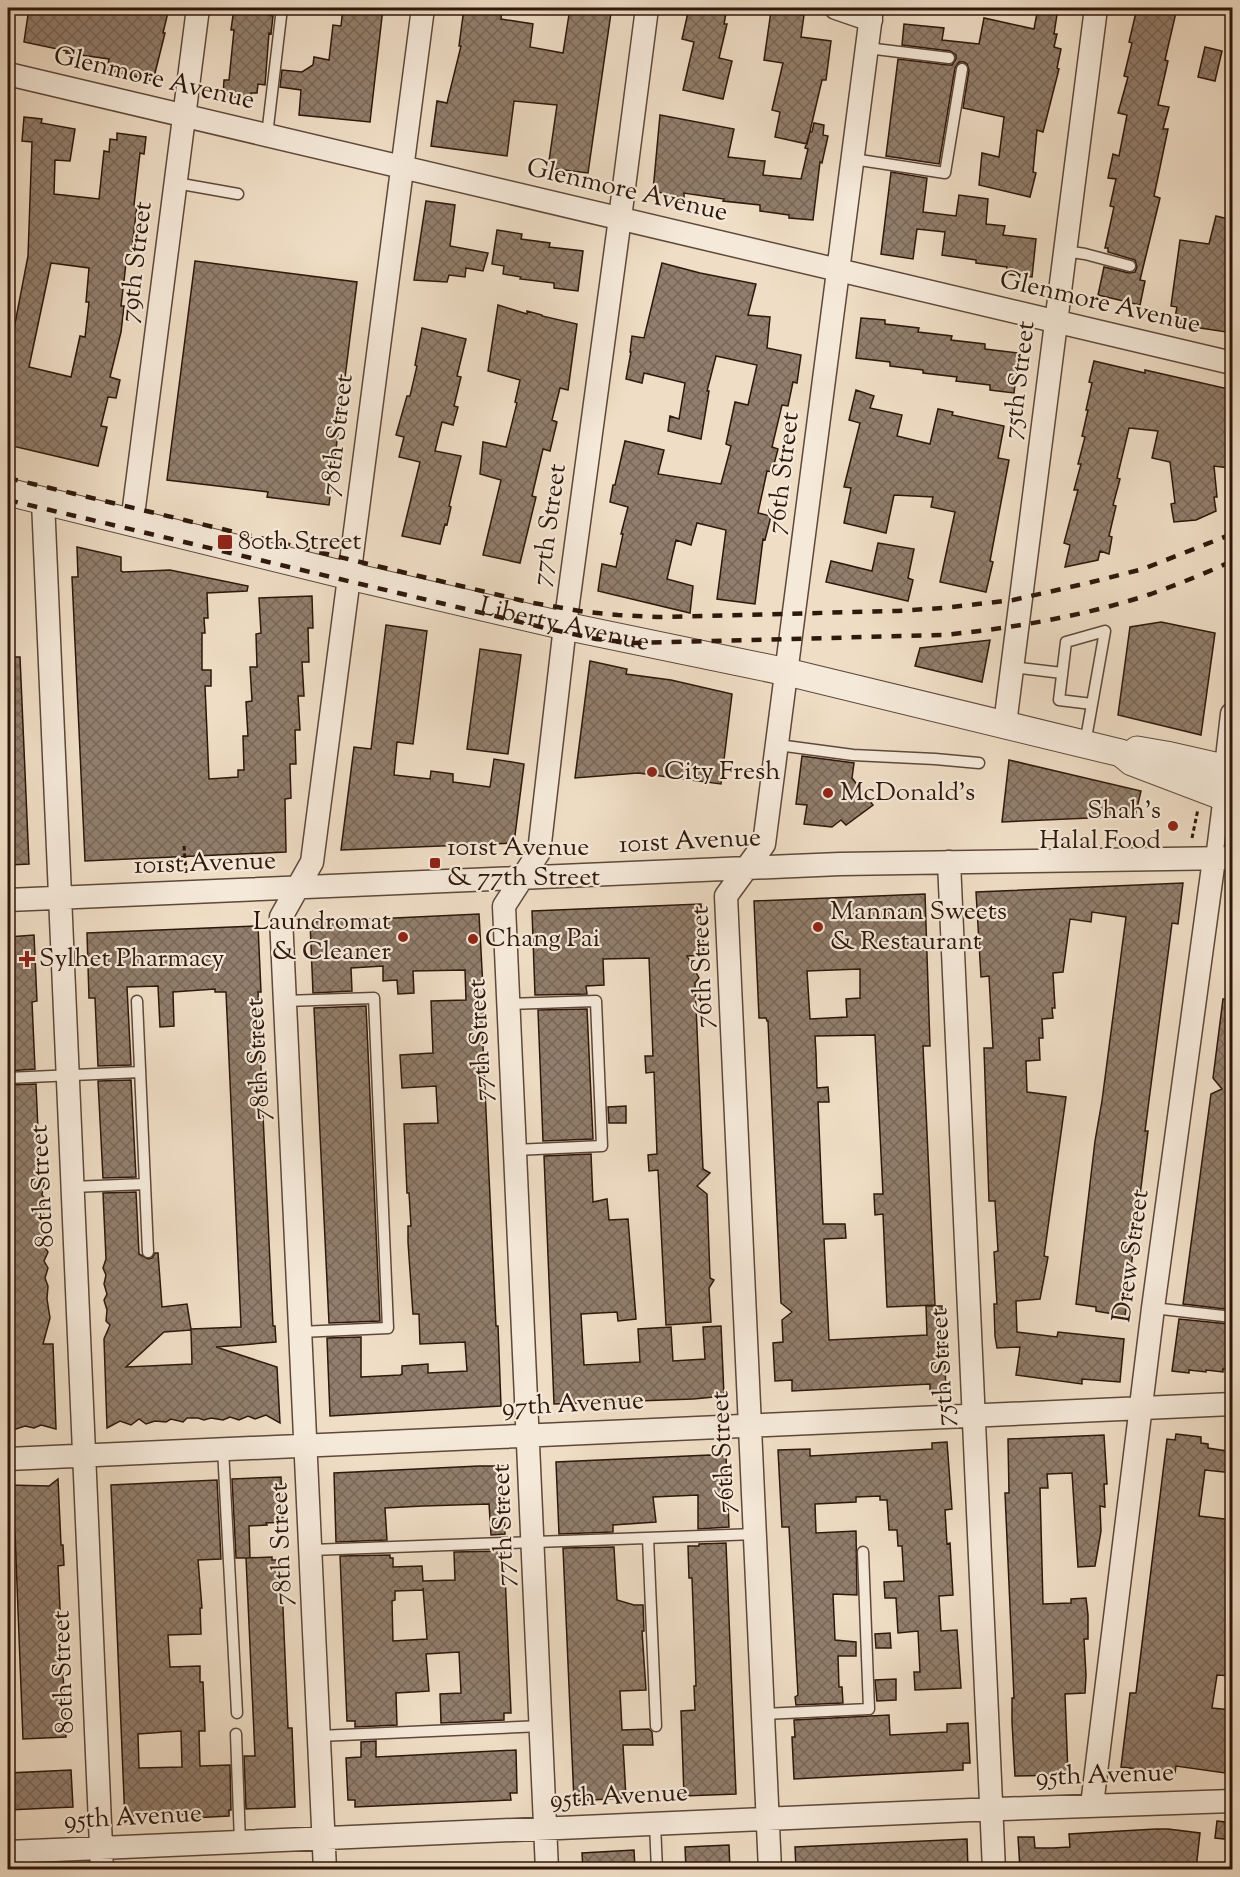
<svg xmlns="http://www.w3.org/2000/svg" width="1240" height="1877" viewBox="0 0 1240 1877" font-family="'Sorts Mill Goudy',serif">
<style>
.building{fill:url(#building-cross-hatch);stroke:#2e170b;stroke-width:1.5;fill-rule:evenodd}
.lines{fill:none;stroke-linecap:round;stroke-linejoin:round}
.service-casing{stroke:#5e483a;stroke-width:13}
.pedestrian-casing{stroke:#5e483a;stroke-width:19}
.minor-casing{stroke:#5e483a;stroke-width:25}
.tertiary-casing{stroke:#5e483a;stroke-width:29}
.path{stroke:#2e170b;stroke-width:3;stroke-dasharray:4.5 3;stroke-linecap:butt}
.service{stroke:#f5e9d9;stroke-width:10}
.pedestrian{stroke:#f5e9d9;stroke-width:16}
.minor{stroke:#f5e9d9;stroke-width:22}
.tertiary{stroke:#f5e9d9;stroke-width:27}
.rail{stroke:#2e170b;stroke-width:4.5;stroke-dasharray:10 10;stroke-linecap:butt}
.poi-dot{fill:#8f2418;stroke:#f5e9d9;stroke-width:2}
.labels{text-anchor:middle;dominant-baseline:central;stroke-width:4.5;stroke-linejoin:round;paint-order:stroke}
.street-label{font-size:26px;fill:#2e170b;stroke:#f5e9d9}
.poi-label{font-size:26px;fill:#2e170b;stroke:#f5e9d9;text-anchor:start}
</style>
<defs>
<pattern id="building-cross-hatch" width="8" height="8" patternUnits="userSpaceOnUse" patternTransform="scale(1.5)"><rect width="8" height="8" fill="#927e6c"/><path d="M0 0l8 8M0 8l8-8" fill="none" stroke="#786657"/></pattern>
</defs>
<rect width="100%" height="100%" fill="#efddc5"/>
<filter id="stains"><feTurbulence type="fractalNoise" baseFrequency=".00333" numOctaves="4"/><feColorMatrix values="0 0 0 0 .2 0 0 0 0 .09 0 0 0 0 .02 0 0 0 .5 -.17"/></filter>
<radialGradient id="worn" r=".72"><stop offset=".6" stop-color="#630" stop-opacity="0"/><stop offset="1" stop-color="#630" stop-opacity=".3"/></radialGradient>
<path class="building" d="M29,8H169L163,33H165L153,81L107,70L109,59L66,53L67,51L24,42Z
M234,8H269L268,15L273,16L271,34L269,33L265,85L258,84L257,93H251V99L223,96L224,80H229L234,30H231Z
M343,8H383L370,122L299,115L301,90L280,87L282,70L302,72L313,65L314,57L329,60L333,25L341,26Z
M464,8H502L501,19L533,24L530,47L563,53L570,8L611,13L588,173L548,168L557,105L514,101L507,156L431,146L437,101L447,103L461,46H459Z
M689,8H727L724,24H727L719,58L732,61L723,99L683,90L694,42L682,39Z
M1038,8H1058L1054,34H1057L1054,47L1061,49L1057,68L1059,69L1043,132L1037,130L1033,172L1036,173L1030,197L979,185L982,153L999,157L1004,117L963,108L969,70L967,64L964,62H959L955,68L939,164L886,156L898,59L948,65H952L956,59V55L950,51L902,45L904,24L944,28L942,40L979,44L984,18L1034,29Z
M1137,8H1177L1165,60L1168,61L1158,105L1169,107L1163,129H1168L1154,196L1160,198L1140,280L1145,281L1140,305L1098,295L1104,267L1129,273L1135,272L1137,267L1135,260L1108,252V248H1105L1114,207L1110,206L1116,179L1108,178L1113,154L1119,156L1127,115L1118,113L1128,77L1124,76L1132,43L1129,42Z
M771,11L804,15L801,37L831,41L826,80H822L807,144L775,137L780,112L772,110L783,63L764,60Z
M1205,47L1222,51L1215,81L1198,77Z
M660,115L734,129L728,157L765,161L763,175L801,179L808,149L805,148L810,132H812L814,123L824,125L823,135L828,136L822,163L820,162L813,220L789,218V215L760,211V205L723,201L724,199L684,193V198L653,191Z
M24,117L42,119L41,123L75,129L70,161L55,160L54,194L99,199L104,151L109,152L110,139L117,140V133L146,137L144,154L140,153L134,205H137L131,256L127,255L121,306H124L121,332L110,377L120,380L116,398L108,397L101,426L107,427L98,466L8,445V360L28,256L32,142L22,141ZM51,263L89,268L86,302H89L85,337L80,336L71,377L29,367Z
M891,172L927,178L923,212L956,216L959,195L988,199L986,224L1005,226L1003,235L1036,239L1032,277L1006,274L1007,267L976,263V260L942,255L945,232L917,229L913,259L881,254Z
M426,201L455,205L450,246L488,253L483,271L466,268L465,277L449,275L447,282L414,280Z
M1216,216L1233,220V333L1200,328L1174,322L1177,307L1171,306L1180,240L1209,244Z
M497,230L522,234L521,239L550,243L549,247L583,251L578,291L554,288V283L520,279L521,277L503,274L504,266L492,264Z
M195,261L357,282L329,505L267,497L268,492L167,480Z
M662,263L700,273L756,284L748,315L770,317L767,348L801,355L797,383L793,382L788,406L782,405L772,447L778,449L772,472L767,471L758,513L771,516L765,540L763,539L755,604L717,599L726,530L697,523L691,545L676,540L667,579L693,586L690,613L598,591L602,564L616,567L623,534H621L628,507L610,502L613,485H615L625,441L664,450L658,474L721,484L731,446L726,444L735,402L748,405L757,365L716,356L707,391H709L701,439L668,431L670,416L679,419L685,383L644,373L642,383L626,379L631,352H630L632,336L644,338Z
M498,305L527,314V311L542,315V316L577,324L568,390L560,388L552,420L557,422L550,451L543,449L532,496L536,497L520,563L483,555L501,480L480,474L483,442L506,447L517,403L515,402L520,380L488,371Z
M861,318L885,320V324L919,328L918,332L952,336L951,340L985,344V349L1019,353L1014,393L990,390V385L956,381L957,377L923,373V370L890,366V362L856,358Z
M422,328L466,339L457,376L461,377L454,406L458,407L453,425L442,422L435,451L461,456L449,506L451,507L447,525L445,524L440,544L402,536L420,462L399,457L404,437L396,435L407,396H410L417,366L415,365Z
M1094,361L1145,373V370L1233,390V454L1229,468L1214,466L1217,497H1214L1216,511L1196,520L1174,522L1171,504L1175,503L1170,462L1152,458L1158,431L1129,428L1117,478L1120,479L1113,505L1116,506L1109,536L1112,537L1109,554L1100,551L1098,560L1065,567L1070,545L1064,543L1078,490H1074L1081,464H1078L1085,437L1082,436L1088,410H1086L1092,383L1089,382Z
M856,390L874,396L870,408L902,415L897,436L930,444L938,409L953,412L952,415L1004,426L998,458L1009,460L990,561L993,562L986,592L940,582L955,512L931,507L933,497L894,495L886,533L844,523L851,488L844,487L860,423L849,420Z
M878,543L914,549L908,578L913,580L908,601L826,582L831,561L872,571Z
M77,547L121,557V571L123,572L170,570L248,586L247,591L207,593L208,618H204L205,633H202V670H211V686H205L209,779L238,777V770H244L243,736H248L246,702L252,701L250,667H257L256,634L261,633L259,598L312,596L313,628H308L309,662H302L304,696H298L300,730H295L296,764H290V767L291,798L285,799L286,852L85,861L72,577H78Z
M1161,622L1215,633L1201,735L1118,715L1130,627Z
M386,625L427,631L413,744L397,742L394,775L430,779L431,771L453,774V782L490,787L494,759L524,764L514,843L341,850L354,747L371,749Z
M990,640L982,682L915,666L920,648Z
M480,649L521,655L508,754L467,749Z
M8,657H20L29,864L8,865Z
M590,661L627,669L626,674L671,680L732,694L721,784L638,773L575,778Z
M802,756L854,763L852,778L873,805L846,825L841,820L832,827L804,824L807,805L796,804Z
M1009,760L1141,791L1135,816L1002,822Z
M1183,883L1178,924L1172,923L1170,939L1145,1131H1148L1125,1316L1096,1311V1307L1076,1304L1095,1141L1102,1101L1126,917L1092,912L1091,922L1070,919L1063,972L1053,973L1055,1008H1052L1053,1018L1042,1019L1043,1038H1039L1040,1060L1026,1061L1027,1092L1066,1097L1044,1256L1048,1257L1040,1299L1016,1301L1017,1332L1057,1337L1058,1332L1124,1339L1120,1382L1082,1379V1384L1016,1375L1020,1347L997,1348L995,1336L994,1304H997L994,1252L998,1251L995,1201H989L984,1048H993L989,976L981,977L976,892Z
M925,894L930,1046H923L935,1305L887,1307L883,1214L875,1215L874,1194H883L875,1035L815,1036L816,1053L817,1088L828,1087L829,1102H818L823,1224H845L846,1238L824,1239L829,1340L927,1335L926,1306H942L946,1390L930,1391V1384L792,1391V1380L775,1381L773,1343L783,1342L782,1320L792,1312L781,1303L768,1021H767L766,1018H759L754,901ZM860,969V998L846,999L847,1017L810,1019L807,971Z
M701,904L704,955L687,956L699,978L695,983L703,1169L710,1173L697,1186L707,1194L710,1278L714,1280L709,1288L711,1322L666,1325L658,1170L649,1171L648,1155L657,1154L654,1072L646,1073L645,1056H653L649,958L603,959L604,985L586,986L587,994L535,995L532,911Z
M479,914L485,1025H482L483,1047L496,1326H498L501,1406L330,1416L327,1338L361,1337V1377L400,1375L402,1374V1366L428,1364V1373L467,1371L465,1342L420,1344L419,1314H413L408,1242V1226H411L409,1193H407L404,1124L438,1123L436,1086L402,1088L400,1055L433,1053L431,1001L466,1000L465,970L413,971L414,993L398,994L397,980L383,981V966L351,968L352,991L313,993L310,922Z
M258,926L261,992H258L262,1094L273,1326H275L276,1342L216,1347L277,1367L280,1423L266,1415L255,1419L248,1416L239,1420L230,1417L223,1420L211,1418L204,1420L198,1418H187L183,1422L171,1419L166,1422L155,1421L146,1424L139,1419L131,1425L120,1421L107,1428L104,1339L110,1325L106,1321L107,1310L104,1300L107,1294L104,1284L106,1275L103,1268L106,1259L103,1193L136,1192L139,1254L148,1259L152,1258L155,1253H158L162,1307L187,1304L191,1329L241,1327L226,992H215V989L173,992L174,1026L160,1027L158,986L127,987L131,1065L98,1066L95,998H89L87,933ZM191,1330L192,1364L126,1367L164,1332Z
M34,935L37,1001L32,1002L35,1069L8,1071V937Z
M1223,999H1233V1310L1183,1304L1211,1094L1222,1089L1213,1078Z
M366,1006L380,1321L329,1323L314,1008Z
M587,1009L593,1139L543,1141L538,1010Z
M131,1080L136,1177L103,1178L98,1081Z
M36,1084L40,1176L44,1183L42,1195L46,1200L41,1211L46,1217L41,1228L47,1234L42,1243L48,1252L44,1261L48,1268L45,1278L48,1286L47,1299L50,1318L43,1344H53L56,1429L41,1425L34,1428L25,1426L16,1429L8,1426V1085Z
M626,1106V1123H609L608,1107Z
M591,1154L593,1202L607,1199L609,1220L628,1219L636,1319L618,1321L617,1312L581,1314L584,1365L640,1362L638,1329L671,1327L673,1361L705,1359L703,1327L721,1326L724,1396L693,1399L554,1404L544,1156Z
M1179,1319L1229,1324L1227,1343H1233V1370L1223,1369V1372L1206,1370V1372L1189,1370V1373L1172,1371Z
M1176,1434L1201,1437V1443L1208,1444V1448L1233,1452V1473L1205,1470L1199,1516L1233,1520V1570L1226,1627L1233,1628V1676L1217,1675L1212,1708L1231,1710L1227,1744L1233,1745V1762L1226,1761L1225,1773L1176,1766L1175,1773L1121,1767L1130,1693H1136L1167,1439L1175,1440Z
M1104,1435L1107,1484H1104L1105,1507L1100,1506L1101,1531L1095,1566L1078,1567L1072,1473L1047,1474L1048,1488H1040L1043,1604L1071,1603V1599L1086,1598L1088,1615V1639H1084L1086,1675L1085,1693L1065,1694L1068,1775L1015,1776L1012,1722V1698H1014L1005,1493H1009L1008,1439Z
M947,1442L952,1509L945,1510L947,1544L950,1543L953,1595L939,1596L941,1631L957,1630L961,1688L915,1690L914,1672H920L918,1631L898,1633L896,1598H885L884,1582L904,1581L902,1546H898L897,1530H889L887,1500H880V1496L856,1497V1502L815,1504L816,1533L856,1531L857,1595L833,1594L835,1640L856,1642V1656H838L839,1687H842L843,1703L796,1705L795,1697L798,1695L789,1527H782L778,1450L810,1449V1456L846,1454L932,1449V1443Z
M710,1455L726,1456L729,1527L698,1529V1495L653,1497L656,1522L613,1525V1532L559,1534L556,1462Z
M479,1466H503L505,1534L491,1535L489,1504L423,1506L385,1508L387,1540L336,1542L334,1473Z
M281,1477L283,1522L266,1523L267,1525L249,1526L250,1558H236L232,1479Z
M58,1479L61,1545H63L64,1565L58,1566L66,1737L23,1739L15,1533H8V1485L49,1486Z
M217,1480L221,1559L198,1560L202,1608H200L201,1634L168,1635L170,1667L200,1666V1682H203L205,1731H199L200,1766L230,1765L231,1810H229V1816L192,1818V1815H168L166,1813L136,1814L125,1822L111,1485ZM181,1731L182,1767L139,1768L138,1734Z
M726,1543L736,1794L684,1796L681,1711L695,1710L694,1686H696L692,1578H689L688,1546H699V1544Z
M614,1547L617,1600L634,1605H643L644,1631H642L646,1690L620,1691L622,1730L649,1729L652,1732L653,1745H623L626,1798L574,1801L563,1548Z
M504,1551L511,1713H504V1720L441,1723L440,1694L461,1693L459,1652L426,1654L429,1691L396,1693L397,1725L355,1727V1721H347L340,1556L390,1555V1558H393V1567L422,1566L423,1581L455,1580L454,1552ZM423,1588L427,1639L393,1641L392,1601L395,1600V1591L423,1590Z
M272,1557V1560H281L288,1728H292L295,1807L246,1809L244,1756H255L246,1558Z
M890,1633L891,1648H876L875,1634Z
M896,1679V1700L877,1701L875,1680Z
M889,1715L890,1735L947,1732V1724L968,1723L970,1763H963V1770L794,1779L792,1737H795L794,1720Z
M376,1741V1757L516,1750L517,1793H510L511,1800L355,1807V1800H348L346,1758L361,1757V1742Z
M71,1770L73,1807L8,1810V1773Z
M1217,1821L1233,1823V1840L1215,1838Z
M1156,1829H1168L1200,1833L1196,1869H1020L1018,1837H1034L1035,1848H1053L1070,1847L1069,1834Z
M967,1839L968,1869H796L795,1847Z
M729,1845L730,1869H686L685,1847Z
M634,1850L635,1869H583L582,1853Z"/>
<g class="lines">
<defs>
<path id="service" d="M867,48L949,58
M267,135L282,8
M853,159L945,173L962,69
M176,183L238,194
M1065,251L1085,254L1130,266
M1012,667L1062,673
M1085,744L1105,631L1066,642L1059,700L1092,704
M778,745L853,755L935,759L979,763
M137,1001L148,1252
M285,1001L374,998L388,1328L300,1332
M508,1004L596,1001L602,1146L515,1150
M8,1078L140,1072
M72,1187L145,1184
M1153,1308L1232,1317
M223,1449L237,1713
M648,1538L656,1726
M311,1550L756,1534
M764,1714L869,1709L863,1552
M236,1734L240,1842
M319,1736L541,1726
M655,1824L657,1870"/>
<path id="pedestrian" d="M1214,859L1222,795"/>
<path id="minor" d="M836,8L871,20
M8,74L1232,363
M43,501L102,1870
M132,523L198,8
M1005,724L1096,8
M1224,785L1232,714
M949,862L994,1870
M8,900L840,864L1232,858
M8,1459L1232,1404
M1092,1805L1153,1308L1214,859
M8,1852L971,1810L1232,1801
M325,1870L281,917L312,862L423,8
M547,1870L504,906L539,852L565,626L620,218L647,8
M770,1870L726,896L764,844L872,8"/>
<g id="tertiary">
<path id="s1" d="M8,492L349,576L565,626L787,672L1121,753L1132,762L1232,800"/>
<path d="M1137,750L1166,755L1232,770"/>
</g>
</defs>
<use href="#service" class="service-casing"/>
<use href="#pedestrian" class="pedestrian-casing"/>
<use href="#minor" class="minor-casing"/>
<use href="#tertiary" class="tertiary-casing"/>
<path class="path" d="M1192,838L1198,809
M184,846L186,873"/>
<use href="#service" class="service"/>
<use href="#pedestrian" class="pedestrian"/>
<use href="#minor" class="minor"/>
<use href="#tertiary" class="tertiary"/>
<path class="rail" d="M8,478L528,602L586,612L618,615L658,617L897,611L943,608L1013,600L1088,583L1143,569L1232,534
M8,500L541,627L596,639L634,643L943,635C1014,628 1084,616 1151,594C1179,584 1206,573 1232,561"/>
</g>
<g class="poi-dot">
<rect x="217" y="534" width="16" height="16" rx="3"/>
<circle cx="652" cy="772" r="6"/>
<circle cx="828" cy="793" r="6"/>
<circle cx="1173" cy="826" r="6"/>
<rect x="429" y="857" width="12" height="12" rx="3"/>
<circle cx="818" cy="927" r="6"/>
<circle cx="403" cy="937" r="6"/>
<circle cx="473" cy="939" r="6"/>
<path d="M24 950h6v6h6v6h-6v6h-6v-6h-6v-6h6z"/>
</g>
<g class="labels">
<g class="street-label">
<text transform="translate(154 79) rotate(13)">Glenmore Avenue</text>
<text transform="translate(627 191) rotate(13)">Glenmore Avenue</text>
<text transform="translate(137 262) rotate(-83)">79th Street</text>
<text transform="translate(1100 303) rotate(13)">Glenmore Avenue</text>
<text transform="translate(1020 380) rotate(-83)">75th Street</text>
<text transform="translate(338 435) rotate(-83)">78th Street</text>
<text transform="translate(784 473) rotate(-83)">76th Street</text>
<text transform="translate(550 525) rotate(-82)">77th Street</text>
<text stroke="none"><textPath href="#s1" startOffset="572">Liberty Avenue</textPath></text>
<text transform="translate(690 842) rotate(-3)">101st Avenue</text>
<text transform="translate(205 864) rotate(-2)">101st Avenue</text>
<text transform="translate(703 967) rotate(-92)">76th Street</text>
<text transform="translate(481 1040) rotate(-93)">77th Street</text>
<text transform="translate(259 1059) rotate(-93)">78th Street</text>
<text transform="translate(43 1186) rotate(-93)">80th Street</text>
<text transform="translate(1132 1256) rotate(-82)">Drew Street</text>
<text transform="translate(943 1367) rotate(-93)">75th Street</text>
<text transform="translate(573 1405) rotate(-3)">97th Avenue</text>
<text transform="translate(724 1452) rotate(-93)">76th Street</text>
<text transform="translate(504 1525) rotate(-92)">77th Street</text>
<text transform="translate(282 1544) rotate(-92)">78th Street</text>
<text transform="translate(64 1672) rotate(-92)">80th Street</text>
<text transform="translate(1105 1776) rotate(-2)">95th Avenue</text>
<text transform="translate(619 1797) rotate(-3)">95th Avenue</text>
<text transform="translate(133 1818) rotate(-3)">95th Avenue</text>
</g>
<g class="poi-label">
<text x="238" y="542">80th Street</text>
<text x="664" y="772">City Fresh</text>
<text x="840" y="793">McDonald's</text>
<text x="1161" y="811" text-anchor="end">Shah's<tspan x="1161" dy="30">Halal Food</tspan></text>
<text x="447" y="848">101st Avenue<tspan x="447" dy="30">&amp; 77th Street</tspan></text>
<text x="830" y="912">Mannan Sweets<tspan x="830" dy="30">&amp; Restaurant</tspan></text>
<text x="391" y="922" text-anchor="end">Laundromat<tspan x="391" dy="30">&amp; Cleaner</tspan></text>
<text x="485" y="939">Chang Pai</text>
<text x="39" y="959">Sylhet Pharmacy</text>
</g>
</g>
<rect width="1240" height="1877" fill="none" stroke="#efddc5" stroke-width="30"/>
<rect x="9" y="9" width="1222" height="1859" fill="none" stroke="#2e170b" stroke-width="3"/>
<rect x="15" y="15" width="1210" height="1847" fill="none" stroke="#2e170b" stroke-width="1.5"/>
<rect width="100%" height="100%" filter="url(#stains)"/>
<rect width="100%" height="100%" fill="url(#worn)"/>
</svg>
